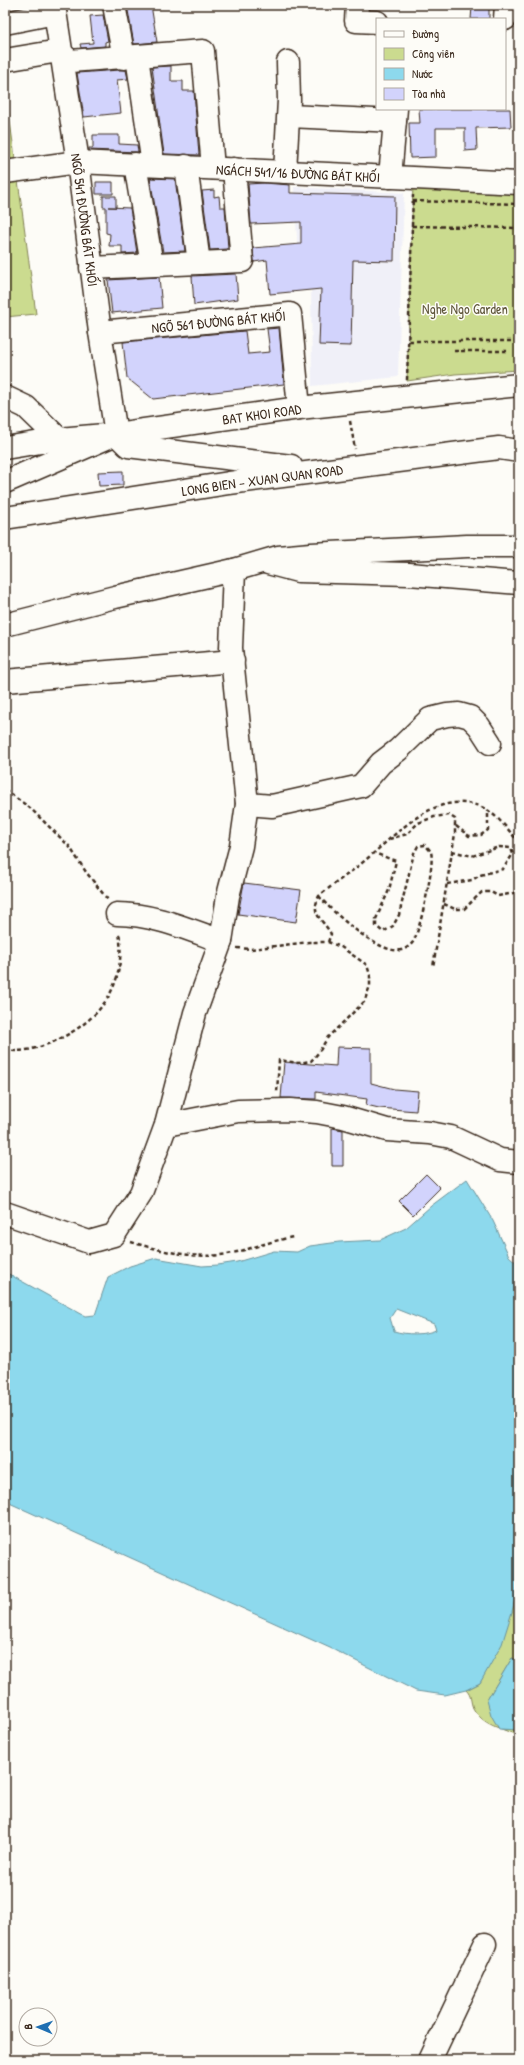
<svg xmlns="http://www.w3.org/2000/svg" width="524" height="2065" viewBox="0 0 524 2065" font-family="'Patrick Hand',sans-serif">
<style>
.built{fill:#f0f0f8}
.green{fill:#cbdb8f;stroke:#838256}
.water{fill:#8dd9ed;stroke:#6c939a;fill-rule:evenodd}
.building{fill:#d2d3fc;stroke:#3b2a1e}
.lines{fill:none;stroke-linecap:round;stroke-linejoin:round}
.minor-casing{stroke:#3b2a1e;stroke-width:25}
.major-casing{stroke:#3b2a1e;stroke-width:25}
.path{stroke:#3b2a1e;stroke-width:2.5;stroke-dasharray:4 3;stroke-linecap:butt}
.minor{stroke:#fdfcf7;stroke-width:22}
.major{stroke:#fdfcf7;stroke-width:22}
.labels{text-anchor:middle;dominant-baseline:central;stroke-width:3;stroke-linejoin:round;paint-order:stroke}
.street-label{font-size:14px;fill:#3b2a1e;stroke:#fdfcf7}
.park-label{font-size:14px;fill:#5f563a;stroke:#fdfcf7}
</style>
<rect width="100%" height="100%" fill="#fdfcf7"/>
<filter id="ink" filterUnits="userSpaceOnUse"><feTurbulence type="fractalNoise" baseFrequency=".025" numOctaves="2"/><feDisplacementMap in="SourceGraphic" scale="8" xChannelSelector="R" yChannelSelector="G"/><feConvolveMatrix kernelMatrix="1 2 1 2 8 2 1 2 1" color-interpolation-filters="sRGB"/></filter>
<g filter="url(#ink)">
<path class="built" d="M294,187L404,193L398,377L312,386L311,274L298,255Z"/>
<path class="green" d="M5,84L36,314L5,317Z
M413,184L519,188V370L455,374L407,381Z
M519,1581V1661L512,1658L487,1700L519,1730V1736C502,1728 483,1726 473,1708C470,1701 472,1696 466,1690L480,1683L512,1612Z"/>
<path class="water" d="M467,1179L493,1221L509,1256L519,1265V1581L512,1612L502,1644L480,1683L466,1690L445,1695L416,1691L330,1648L5,1501V1272L85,1316L95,1315L108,1277L130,1266L156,1258L202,1266L218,1265L237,1262L274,1251L297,1252L310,1246L339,1242L380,1240L406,1228L431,1206ZM396,1309L434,1324L436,1330C425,1335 406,1335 394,1331L390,1318Z
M512,1658L519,1661V1730L499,1729L491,1715L487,1700Z"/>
<path class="building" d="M127,5H151L157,42L134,44Z
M472,7L489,8V19H471Z
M103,15L108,41L105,42V46L81,48L80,44L93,43L90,16Z
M171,66V81H183V91H194L199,155L164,154L152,67Z
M120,70H126L128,79L117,80L121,113L84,117L77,73Z
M419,109H510L511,127L476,128L477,150L465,151V128H436V157L410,158L409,123H420Z
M93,135H119V144L137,145L138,152L89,150V148H93Z
M150,178L175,179L185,251L163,252Z
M96,182H113V194H96Z
M264,183L290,185V193L395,196L394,261L353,260L351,346L319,345L321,289L270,294L267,260L254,262L253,248L301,244V222L251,224L248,184Z
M214,190V197L219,196L220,207H225L228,249L210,250L202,191Z
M103,196H116V207H108L130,208L137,253L122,254V246H109L110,234L106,233V207H103Z
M236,274L238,299L194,305L192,276Z
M159,277L162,308L112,313L108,280Z
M279,328L284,384L153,399L127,378L123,342L245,331L248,354L270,352L267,329Z
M123,471V485L99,486L98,472Z
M244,883L301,890L296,922L238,914Z
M337,1047L371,1048V1083L394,1089L418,1091L416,1111L379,1108L366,1105L367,1099L316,1092V1099L281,1098L284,1062L336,1066Z
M332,1128L343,1130V1166H332Z
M426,1174L440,1188L413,1215L399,1201Z"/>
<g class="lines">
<defs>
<g id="minor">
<path id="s1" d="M54,5L78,162L100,332L116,434"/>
<path d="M114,5L124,58"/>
<path d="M357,5L356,21L377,22"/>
<path d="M505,19L506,5"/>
<path d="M5,23L55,13"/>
<path d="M59,51L70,61L203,51L213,168"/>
<path d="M137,57L153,165"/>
<path d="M5,60L59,51"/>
<path d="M289,116L395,121"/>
<path d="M135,164L152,265"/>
<path d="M186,166L199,263"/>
<path id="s2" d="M5,172L78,162L519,183"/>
<path d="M285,172L289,100L288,62"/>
<path d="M390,177L396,109"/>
<path d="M91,268L242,261L234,169"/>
<path id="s3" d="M100,332L290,314L299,408"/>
<path d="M5,397L26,407L59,439"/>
<path id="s4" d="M5,448L59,439L116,434L299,408L519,385"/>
<path d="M268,563L298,571L409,574L519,583"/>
<path d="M5,625L115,597L234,570L278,557L311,554L467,546H519"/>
<path d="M5,681L233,661"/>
<path d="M247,804L272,806L361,786L381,763L398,750L430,719L447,715L459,714L470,717L479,726L490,743"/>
<path d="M117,914C153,914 187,929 221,941"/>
<path d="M166,1125L238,1111L290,1110L317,1112L343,1117L387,1130L430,1133L451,1137L500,1160L519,1162"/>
<path d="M5,1213L89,1242L114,1235L141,1193L166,1125L195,1013L221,941L228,896L241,846L247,804L231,648L234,570"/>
<path d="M430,2060L485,1944"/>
</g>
<g id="major">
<path d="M5,482L116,434L128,446L291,466"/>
<path id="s5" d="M5,518L229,483L499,448L519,451"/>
</g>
</defs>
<use href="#minor" class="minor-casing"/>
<use href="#major" class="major-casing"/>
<path class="path" d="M413,201L519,204
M412,226L519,228
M409,341H519
M454,351H510
M407,380L413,195
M350,421L355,449
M5,768L9,757
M5,790L30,808L69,846L86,872L108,900
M456,826L469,836L481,835L488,830V811
M389,839L407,834L418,823L434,817L449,815L455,819V834L433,967
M447,884L472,880L480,875L503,869L513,854L511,848L499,847L472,856L452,851
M319,896C332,912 380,955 401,950C406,949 410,946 413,942C420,931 435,864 431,852C430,850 427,847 425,845L418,846L414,853L399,915L393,926L383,932L376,926V919L389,890L396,861L374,853
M444,904L455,909H464L482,892H491L498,896L519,892
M328,942L331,934C322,918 310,915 319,896C335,883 353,871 369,857C399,832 432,793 476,805C494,810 507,829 519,842
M237,948L251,949L309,942H328L341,947L367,965L370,975V986L364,1002L328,1037L319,1052L311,1061L298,1063L279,1060L277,1093
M5,1050C22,1053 40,1048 55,1041C101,1020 127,985 119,932
M131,1242C165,1252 201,1261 237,1252C256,1247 274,1240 294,1237"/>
<use href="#minor" class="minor"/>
<use href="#major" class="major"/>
</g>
</g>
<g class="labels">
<g class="street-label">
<text stroke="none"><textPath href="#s2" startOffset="294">NGÁCH 541/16 ĐƯỜNG BÁT KHỐI</textPath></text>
<text stroke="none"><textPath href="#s1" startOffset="217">NGÕ 541 ĐƯỜNG BÁT KHỐI</textPath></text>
<text stroke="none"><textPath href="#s3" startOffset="119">NGÕ 561 ĐƯỜNG BÁT KHỐI</textPath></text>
<text stroke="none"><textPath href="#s4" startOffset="259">BAT KHOI ROAD</textPath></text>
<text stroke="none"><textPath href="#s5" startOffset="260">LONG BIEN – XUAN QUAN ROAD</textPath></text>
</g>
<g class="park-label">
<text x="465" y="308">Nghe Ngo Garden</text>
</g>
</g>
<rect width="524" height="2065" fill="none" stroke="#fdfcf7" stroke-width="20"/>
<rect x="10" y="10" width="504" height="2045" fill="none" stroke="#3b2a1e" stroke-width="1.5" filter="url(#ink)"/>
<rect x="376" y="18" width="130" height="92" fill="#fdfcf7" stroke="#afa8a0"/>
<rect x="384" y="31" width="20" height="6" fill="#fdfcf7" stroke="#afa8a0"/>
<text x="412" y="38" font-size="12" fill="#3b2a1e">Đường</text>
<rect x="384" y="48" width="20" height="12" fill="#cbdb8f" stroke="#afa8a0"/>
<text x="412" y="58" font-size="12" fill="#3b2a1e">Công viên</text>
<rect x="384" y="68" width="20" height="12" fill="#8dd9ed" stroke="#afa8a0"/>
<text x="412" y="78" font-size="12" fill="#3b2a1e">Nước</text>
<rect x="384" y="88" width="20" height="12" fill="#d2d3fc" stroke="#afa8a0"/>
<text x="412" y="98" font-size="12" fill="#3b2a1e">Tòa nhà</text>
<g transform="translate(38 2027) rotate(272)"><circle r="19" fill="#fdfcf7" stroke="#afa8a0"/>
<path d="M0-3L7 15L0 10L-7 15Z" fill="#1f6fb2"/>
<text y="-6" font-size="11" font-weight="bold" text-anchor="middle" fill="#3b2a1e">B</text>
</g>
</svg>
